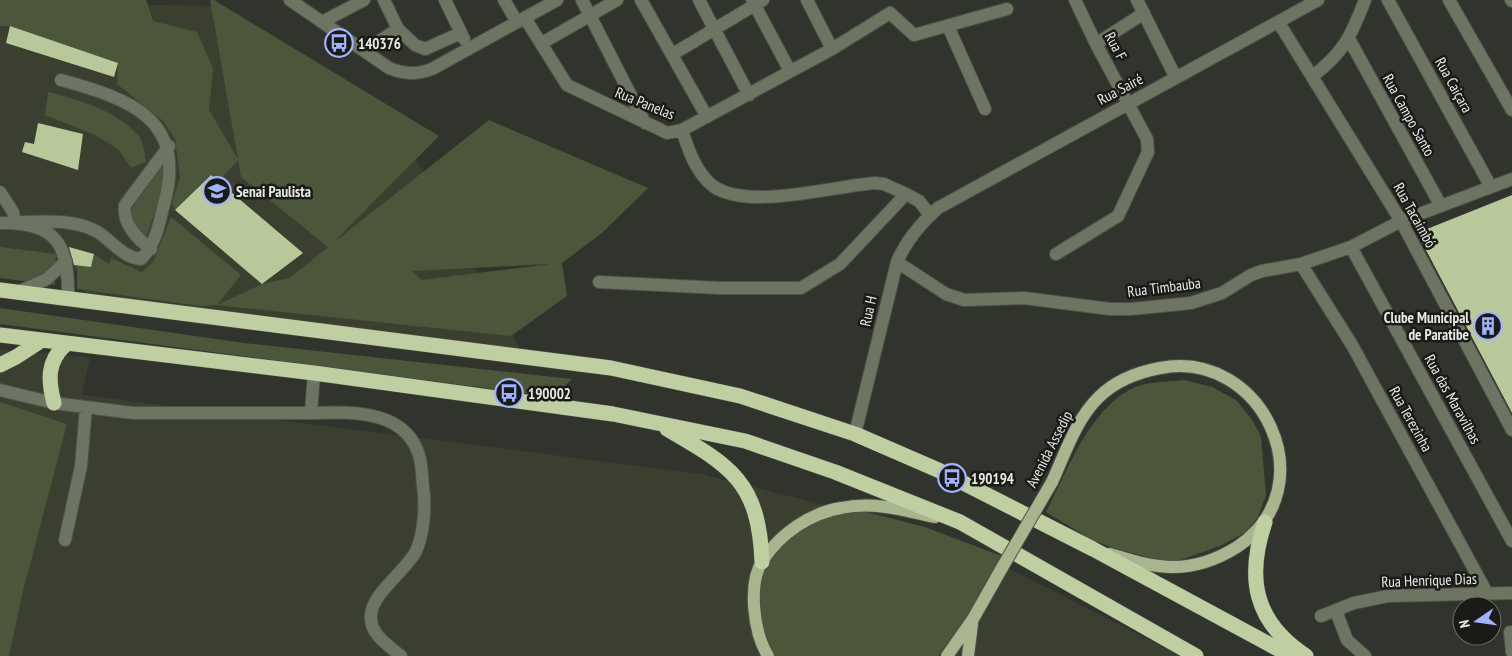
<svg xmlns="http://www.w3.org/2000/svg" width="1512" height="656" viewBox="0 0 1512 656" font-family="'PT Sans Narrow',sans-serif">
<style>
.built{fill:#3a3f30}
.green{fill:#4c563a;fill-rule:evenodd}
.building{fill:#b8c89b}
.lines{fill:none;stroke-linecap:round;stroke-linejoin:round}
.minor-casing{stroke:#4e5149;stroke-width:14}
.major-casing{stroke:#4e5149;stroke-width:14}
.highway-casing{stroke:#4e5149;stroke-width:16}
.minor{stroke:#6e7462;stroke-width:12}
.major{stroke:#a8b58f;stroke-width:12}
.highway{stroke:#bfcfa1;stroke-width:15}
.major-bridge-casing{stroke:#4e5149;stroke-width:14;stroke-linecap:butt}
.major-bridge{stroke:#a8b58f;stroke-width:12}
.labels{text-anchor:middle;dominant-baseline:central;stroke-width:5;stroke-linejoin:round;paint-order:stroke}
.poi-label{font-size:15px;font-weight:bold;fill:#e7e9e4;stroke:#1a1b17;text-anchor:start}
.street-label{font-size:15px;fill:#e7e9e4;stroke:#1a1b17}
</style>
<rect width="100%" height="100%" fill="#31342c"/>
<path class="built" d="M0,0H82L100,4L223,6L400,130L520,349L83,295L89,285L66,261L0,253Z
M0,349L90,358L82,395L701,474L941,534L1181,656H0Z"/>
<path class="green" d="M0,0H146L153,21L197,32L213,68L209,110L238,159L210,0H214L439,136L333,243L489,120L648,188L602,233L562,263L567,296L511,336L216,305L200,306L77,289V265L91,267L94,254L109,264L111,258L142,272L153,262L171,217L241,275L217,305L262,284L290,278L328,247L241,177L238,160L218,182L210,175L175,210L172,203L180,177L175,139L163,121L117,84L118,63L10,26H0ZM550,264L421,280L413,272V271Z
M48,92C78,99 114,110 136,133C144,140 144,152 146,162L131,168L118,149L95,135L45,115Z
M162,160L164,184L146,238L132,223L128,215Z
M0,247L56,254L55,285L0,278Z
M0,308L244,343L572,379L554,397L0,324Z
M1184,380L1212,387L1236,400L1253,421L1261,437L1266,495L1258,517L1246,532L1220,546L1172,563L1116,549L1090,539L1046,512C1067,472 1087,414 1129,390C1145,381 1166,382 1184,380Z
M0,402L67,424L22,595L9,656H0Z
M862,511L925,527L1004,557L966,618L938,656H774L770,653C766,641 754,617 755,606C756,561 796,526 835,513C843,510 854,511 862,511Z"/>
<path class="building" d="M10,26L118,63L114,77L6,43Z
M38,123L83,134L78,170L22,152L25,142L34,144Z
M211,175L303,253L262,284L175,210Z
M1512,195V413L1417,233Z
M69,247L94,254L91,267L74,265Z"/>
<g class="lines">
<defs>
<path id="minor" d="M290,0L389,68C404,74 416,75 432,69L557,0
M445,0L464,39
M504,0L517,22
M582,0L645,123
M641,0L707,117
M699,0L749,95
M752,0L790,71
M807,0L832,49
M1137,0L1176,78
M1388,0L1491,187
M1449,0L1512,110
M1511,0L1512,1
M525,18L567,85L657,128L667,133L682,130L832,49L890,13L914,35L1007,9
M322,22L364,0
M1279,23L1401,221L1512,430
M948,26L985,109
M398,29L415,45L425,49L461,33
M1349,39L1441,206
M542,43L617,0
M1096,44L1144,13
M364,51L398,29L384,0
M673,54L763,0
M1313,76C1344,52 1351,36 1365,0
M682,130C688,149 696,173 713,186C748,211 833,186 875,183L884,184L906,194
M0,192L13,212L15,222C41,222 72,218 96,231C112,240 121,257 141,259C156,244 159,224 164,204C188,119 130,99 61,80
M0,223C58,222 69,245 68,299
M1351,247L1512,541
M151,249C137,239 122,223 125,205L169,146
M1056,254L1118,216L1148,152L1147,139L1096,44L1075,0
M897,262L946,294L964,300L1024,298L1110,309H1131L1191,303L1222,293L1251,275L1262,271L1301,264L1351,247L1401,221L1512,179
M1301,264L1352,345L1487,593
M599,282L720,288H801L840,264L906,194L919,201L930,215
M18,292L47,279L66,261
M0,390L54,403L133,413H311L314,373
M311,413C352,412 408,409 420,459C422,468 422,477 423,486C426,506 424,536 415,553C404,572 372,594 371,615C369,634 388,645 401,656
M855,434L897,262C906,241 921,223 938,208L1318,0
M65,540L81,466L86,407
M1336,611L1347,640L1365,656
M1321,616L1354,603L1388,596L1512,593
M1510,632L1512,652"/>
<path id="major" d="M1052,482C1065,454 1076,419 1099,397C1115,381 1139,372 1160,368C1262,348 1328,487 1237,547C1218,559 1196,567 1173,567C1151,567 1130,560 1110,554
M768,656C754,633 747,584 763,560C780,534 810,513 841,508C874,501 903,510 935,517
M947,656L973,619L1003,566
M968,656L972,624"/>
<path id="highway" d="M0,290L611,368L740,396L855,434L938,470L1093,549L1291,656
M0,335L314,373L613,414L745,441L835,472L960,522L1196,656
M0,365L16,357L39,342
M54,403C48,380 47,362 65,345
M667,429C731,466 759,482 762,562
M1265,522C1246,578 1254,622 1306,656"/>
</defs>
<use href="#minor" class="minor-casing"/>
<use href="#major" class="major-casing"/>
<use href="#highway" class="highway-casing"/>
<use href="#minor" class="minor"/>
<use href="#major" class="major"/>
<use href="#highway" class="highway"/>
<defs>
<path id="major-bridge" d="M1003,566L1052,482"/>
</defs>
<use href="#major-bridge" class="major-bridge-casing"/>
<use href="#major-bridge" class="major-bridge"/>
</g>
<defs>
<symbol id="bus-ring" viewBox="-11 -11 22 22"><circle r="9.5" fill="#1a1b17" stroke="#a1b3fd" stroke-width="1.5"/><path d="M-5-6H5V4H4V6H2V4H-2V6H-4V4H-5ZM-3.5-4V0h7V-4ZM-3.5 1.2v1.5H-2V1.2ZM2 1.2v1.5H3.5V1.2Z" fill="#a1b3fd"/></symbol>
<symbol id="university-ring" viewBox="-11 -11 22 22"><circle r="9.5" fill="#1a1b17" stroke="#a1b3fd" stroke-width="1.5"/><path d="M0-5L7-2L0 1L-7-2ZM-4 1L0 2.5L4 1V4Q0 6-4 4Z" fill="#a1b3fd"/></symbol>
<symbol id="building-ring" viewBox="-11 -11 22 22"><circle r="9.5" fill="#1a1b17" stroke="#a1b3fd" stroke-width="1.5"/><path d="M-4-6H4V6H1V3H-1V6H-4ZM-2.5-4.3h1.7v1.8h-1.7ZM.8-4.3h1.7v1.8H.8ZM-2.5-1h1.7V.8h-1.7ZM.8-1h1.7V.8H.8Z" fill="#a1b3fd"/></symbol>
</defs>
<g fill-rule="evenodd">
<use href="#bus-ring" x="323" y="27" width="32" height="32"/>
<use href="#university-ring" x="201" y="175" width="32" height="32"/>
<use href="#building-ring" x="1472" y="310" width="32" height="32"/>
<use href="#bus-ring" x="493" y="377" width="32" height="32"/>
<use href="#bus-ring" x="936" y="462" width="32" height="32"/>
</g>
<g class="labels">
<g class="poi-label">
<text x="358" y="43">140376</text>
<text x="236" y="191">Senai Paulista</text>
<text x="1469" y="317" text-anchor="end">Clube Municipal<tspan x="1469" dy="17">de Paratibe</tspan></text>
<text x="528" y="393">190002</text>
<text x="971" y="478">190194</text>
</g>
<g class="street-label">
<text transform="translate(1116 46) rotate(62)">Rua F</text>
<text transform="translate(1454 85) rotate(61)">Rua Caiçara</text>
<text transform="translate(1120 89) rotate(-28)">Rua Sairé</text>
<text transform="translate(645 103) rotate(22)">Rua Panelas</text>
<text transform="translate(1409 115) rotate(61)">Rua Campo Santo</text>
<text transform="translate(1415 215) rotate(61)">Rua Tacaimbó</text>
<text transform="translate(1164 287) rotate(-7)">Rua Timbauba</text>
<text transform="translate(868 311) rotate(-77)">Rua H</text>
<text transform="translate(1453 399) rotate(61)">Rua das Maravilhas</text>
<text transform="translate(1411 419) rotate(61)">Rua Terezinha</text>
<text transform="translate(1049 449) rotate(-63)">Avenida Assedip</text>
<text transform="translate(1429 580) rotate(-2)">Rua Henrique Dias</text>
</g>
</g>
<g transform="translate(1477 621) rotate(257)"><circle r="24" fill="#1a1b17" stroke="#6c6d69"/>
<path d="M0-4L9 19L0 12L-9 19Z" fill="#a1b3fd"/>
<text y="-8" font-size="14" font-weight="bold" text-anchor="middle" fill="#e7e9e4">N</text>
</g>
</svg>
